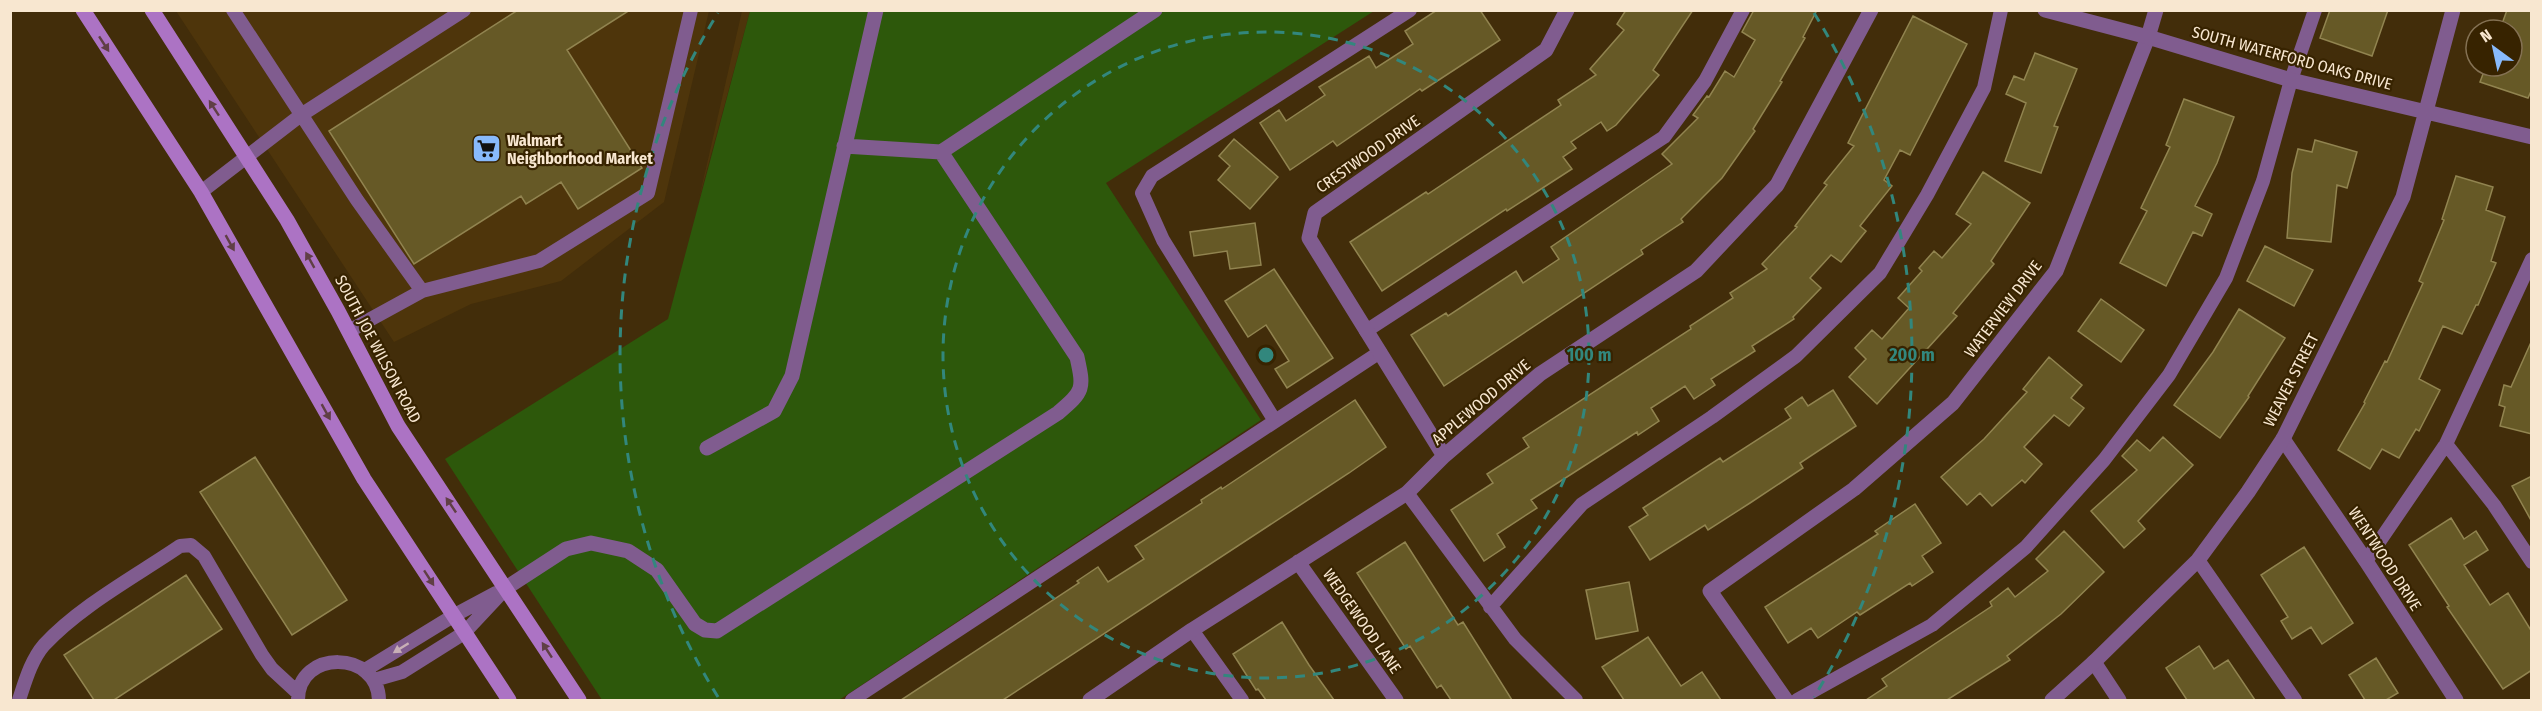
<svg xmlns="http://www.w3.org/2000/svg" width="2542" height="711" viewBox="0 0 2542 711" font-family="'Fira Sans Condensed',sans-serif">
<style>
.built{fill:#4e350b}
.green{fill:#2d580b}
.building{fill:#665926;stroke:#918450;stroke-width:1.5}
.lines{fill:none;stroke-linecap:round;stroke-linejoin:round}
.service{stroke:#805c8f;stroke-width:14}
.minor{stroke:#805c8f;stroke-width:15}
.tertiary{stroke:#805c8f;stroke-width:15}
.secondary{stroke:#ac73c4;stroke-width:15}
.oneway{fill:#603f45}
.oneway2{fill:#c8afb6}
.ring{fill:none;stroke:#32877d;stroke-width:3;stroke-dasharray:10 8}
.labels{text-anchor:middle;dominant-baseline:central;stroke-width:4.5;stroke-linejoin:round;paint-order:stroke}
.street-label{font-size:16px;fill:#f8e7d0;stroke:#372300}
.poi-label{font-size:16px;font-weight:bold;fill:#f8e7d0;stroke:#372300;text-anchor:start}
.centre{fill:#32877d;stroke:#372300;stroke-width:3}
.ring-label{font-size:18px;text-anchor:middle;font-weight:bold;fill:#32877d;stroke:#372300;stroke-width:4.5;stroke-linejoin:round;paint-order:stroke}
</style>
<rect width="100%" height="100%" fill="#422d0a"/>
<path class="built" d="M176,11H709L664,202L561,281L471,304L394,342Z
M742,11H750L699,199Z"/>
<path class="green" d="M750,11H1374L1106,183L1261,420L839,700H602L445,459L668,319Z"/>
<path class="building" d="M518,10H630L567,50L642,168L578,209L561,182L526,204L521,196L414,264L329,131Z
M1437,10H1480L1500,40L1422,91L1420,89L1337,146L1333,141L1290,170L1260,123L1279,110L1286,121L1325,95L1319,87L1369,56L1376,68L1413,44L1405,31Z
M1626,10H1693L1653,70L1659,75L1616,125L1607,131L1601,122L1571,142L1576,148L1563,157L1572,169L1507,211L1506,209L1382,291L1350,242L1426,192L1428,194L1561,105L1558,100L1596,75L1590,69L1624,30L1617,24Z
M1754,10H1817L1803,37L1805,38L1780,81L1782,82L1753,129L1755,131L1722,178L1681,219L1683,222L1641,250L1643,254L1444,386L1411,335L1446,313L1448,316L1516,271L1523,283L1559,259L1551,247L1672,164L1662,154L1698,118L1693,115L1707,96L1709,97L1725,71L1734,77L1755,40L1742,32Z
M2330,10H2388L2372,56L2320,38Z
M2507,10H2532V89L2528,98L2480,82L2486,66H2512V27L2502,24Z
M1913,16L1967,44L1910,155L1900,150L1884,180L1892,186L1860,226L1866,231L1841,262L1831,255L1810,278L1821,288L1793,317L1794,319L1752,346L1755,351L1711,379L1715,385L1694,399L1685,386L1651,408L1659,421L1638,435L1637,432L1531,500L1537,508L1497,534L1505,547L1484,561L1451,510L1493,483L1487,474L1529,447L1523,438L1691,329L1690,326L1733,298L1730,293L1767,269L1762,264L1797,227L1795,226L1827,185L1824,183L1854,146L1848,143Z
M2035,53L2077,69L2054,126L2058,127L2041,173L2005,161L2026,103L2006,94L2014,76L2024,80Z
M2184,99L2234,117L2217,163L2195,206L2212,214L2202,236L2193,232L2166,286L2120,263L2147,211L2141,208L2170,147L2166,145Z
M1234,139L1278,177L1250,209L1218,180L1230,166L1219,156Z
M2315,140L2357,152L2347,188L2337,185L2331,242L2287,238L2292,173L2298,149L2312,152Z
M1983,172L2030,203L1991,261L1994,264L1953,313L1957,316L1877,404L1849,377L1866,359L1855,348L1872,330L1882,339L1909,308L1898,298L1922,271L1919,268L1934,251L1942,258L1971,224L1956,214Z
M2456,176L2493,187L2486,210L2505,217L2491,261L2496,263L2478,305H2476L2462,334L2443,326L2419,379L2440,390L2419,431L2416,429L2399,458L2382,449L2370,469L2338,450L2365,403L2364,402L2385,361L2387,362L2423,283L2419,281L2444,220L2442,219Z
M1255,223L1261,265L1230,269L1227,251L1194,256L1190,232Z
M2265,246L2313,270L2294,306L2247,281Z
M1274,269L1333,358L1287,388L1275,369L1289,361L1266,325L1248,337L1225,301Z
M2101,299L2144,330L2121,362L2078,331Z
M2239,309L2285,338L2248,396L2249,397L2220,438L2174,405L2213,352Z
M2532,340V434L2500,426L2505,407L2499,405L2504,385L2511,387Z
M2049,357L2082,385L2071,398L2084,408L2069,426L2054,415L2024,447L2042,464L2025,483L2022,480L1992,506L1980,493L1967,505L1941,477L1984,439L2027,392L2023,389Z
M1833,390L1856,426L1800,463L1803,468L1750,503L1708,530L1705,525L1650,560L1629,527L1648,515L1643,508L1720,458L1723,462L1791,418L1785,409L1802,397L1808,406Z
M1355,400L1386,447L1349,473L1003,700H901L1079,583L1077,581L1098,567L1108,582L1144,559L1135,546L1202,503L1201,500L1221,487L1222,489Z
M2163,437L2193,465L2138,521L2145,529L2124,548L2091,511L2137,470L2122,456L2137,440L2150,451Z
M255,457L347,600L292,635L200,492Z
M2532,476V522L2512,486Z
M1915,504L1941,543L1922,556L1933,572L1912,586L1910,583L1860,615L1857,612L1818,638L1811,628L1788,643L1765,607L1878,534L1875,531Z
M2451,518L2464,539L2476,531L2488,550L2464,565L2490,605L2508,593L2532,632V670L2503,689L2447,607L2449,606L2409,545Z
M2064,531L2104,572L2061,614L2007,656L2010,660L1947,700H1866L1887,686L1882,679L1992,606L1990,602L2008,588L2015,597L2048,571L2036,559Z
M1405,542L1458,625L1463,622L1512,700H1451L1441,685L1437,688L1410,646L1406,649L1357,573Z
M2304,547L2353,623L2322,644L2311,627L2292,639L2281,621L2288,617L2261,575Z
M186,575L222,629L114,700H94L64,655Z
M1629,582L1638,631L1596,639L1586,590Z
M1282,622L1309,665L1334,700H1266L1258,689L1256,690L1233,654Z
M1648,637L1681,686L1702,672L1721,700H1624L1602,667Z
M2199,646L2214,669L2228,660L2255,700H2187L2166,668Z
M2376,658L2398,693L2386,700H2365L2349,675Z"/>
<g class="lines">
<path class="service" d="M233,10L357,200L422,291
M201,192L301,115L464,10
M349,331L422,291L539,261L648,193L691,10
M1366,331L1664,137L1705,81L1743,10
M1275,421L1163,240L1142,193L1152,176L1410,10
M2446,444L2494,505L2532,562
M1407,493L1515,639L1576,700
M2198,560L2295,700
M2366,561L2446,444L2532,259
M1490,607L1582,504L1712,417L1796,356L1880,273L1927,195L1984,88L2001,10
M1192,630L1242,700
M365,670L453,616L496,593
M374,680L402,672L464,633L506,588
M19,700C25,682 31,660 44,645C80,606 136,576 180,546L191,545L204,556L262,655L272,669L298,693
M298,700C298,649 378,650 379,700
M852,700L1380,352
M1797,700L1932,625L2026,547L2104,460L2169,375L2226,278L2263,181L2291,80L2315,10"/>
<path class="minor" d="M844,146L941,152
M2283,439L2366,561L2456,700
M707,448L774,411L792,376L876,10
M1444,456L1309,238L1315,213L1546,50L1567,10
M1298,562L1396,700
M506,588L566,549L591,543L628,551L657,570L695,624L705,630L717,631L1058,413C1084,391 1084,389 1077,357L941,152L1155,10
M2094,662L2119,700
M1090,700L1192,630L1407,493L1444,456L1540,374L1696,271L1777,185L1871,10
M1786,700L1710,591L1854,489L1953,403L2056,271L2148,37L2156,10"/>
<path class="tertiary" d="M2045,10L2148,37L2291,80L2532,137
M2052,700L2094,662L2198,560L2248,492L2283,439L2403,197L2453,10"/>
<path class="secondary" d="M83,10L201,192L364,479L509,700
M152,10L287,220L338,311L398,426L579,700"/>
</g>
<defs><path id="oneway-solid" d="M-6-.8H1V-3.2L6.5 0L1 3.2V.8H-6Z" transform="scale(1.5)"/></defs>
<g class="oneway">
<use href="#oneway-solid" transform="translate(104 44) rotate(57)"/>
<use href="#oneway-solid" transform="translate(214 108) rotate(-123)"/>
<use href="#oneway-solid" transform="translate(230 243) rotate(61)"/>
<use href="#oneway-solid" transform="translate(310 260) rotate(-119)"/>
<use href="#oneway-solid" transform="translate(326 412) rotate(61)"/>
<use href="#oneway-solid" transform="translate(451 505) rotate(-124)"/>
<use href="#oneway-solid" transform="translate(429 578) rotate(57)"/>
<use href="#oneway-solid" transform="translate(547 650) rotate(-123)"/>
</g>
<use class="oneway2" href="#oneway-solid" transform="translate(401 648) rotate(148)"/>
<g class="ring">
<circle cx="1266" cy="355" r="323"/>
<path d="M718 697A646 646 0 0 1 718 13M1814 13A646 646 0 0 1 1814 697"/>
</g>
<defs>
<symbol id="supermarket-square" viewBox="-11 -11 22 22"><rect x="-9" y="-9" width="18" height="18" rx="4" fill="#88bafc" stroke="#372300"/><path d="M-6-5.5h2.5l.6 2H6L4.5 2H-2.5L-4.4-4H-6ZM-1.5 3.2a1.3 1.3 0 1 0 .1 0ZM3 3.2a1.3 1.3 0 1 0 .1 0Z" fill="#111"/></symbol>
</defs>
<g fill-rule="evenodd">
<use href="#supermarket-square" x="470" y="132" width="33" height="33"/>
</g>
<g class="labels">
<g class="street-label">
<text transform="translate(2292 58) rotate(15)">SOUTH WATERFORD OAKS DRIVE</text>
<text transform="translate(1368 154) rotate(-35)">CRESTWOOD DRIVE</text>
<text transform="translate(2003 309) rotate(-53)">WATERVIEW DRIVE</text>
<text transform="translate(378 349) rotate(62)">SOUTH JOE WILSON ROAD</text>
<text transform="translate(2291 380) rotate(-63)">WEAVER STREET</text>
<text transform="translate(1481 402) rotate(-40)">APPLEWOOD DRIVE</text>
<text transform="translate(2385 559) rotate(57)">WENTWOOD DRIVE</text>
<text transform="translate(1362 621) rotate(55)">WEDGEWOOD LANE</text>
</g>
<g class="poi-label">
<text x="507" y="140">Walmart<tspan x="507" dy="18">Neighborhood Market</tspan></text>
</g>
</g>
<circle cx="1266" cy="355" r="9" class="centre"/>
<g class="ring-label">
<text x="1589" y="361">100 m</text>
<text x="1912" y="361">200 m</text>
</g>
<rect width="2542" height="711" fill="none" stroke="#f8e7d0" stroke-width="24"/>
<g transform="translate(2494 48) rotate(327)"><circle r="28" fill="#372300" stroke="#847153" stroke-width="1.5"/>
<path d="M0-4.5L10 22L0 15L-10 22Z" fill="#88bafc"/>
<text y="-9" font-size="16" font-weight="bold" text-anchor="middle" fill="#f8e7d0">N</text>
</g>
</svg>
